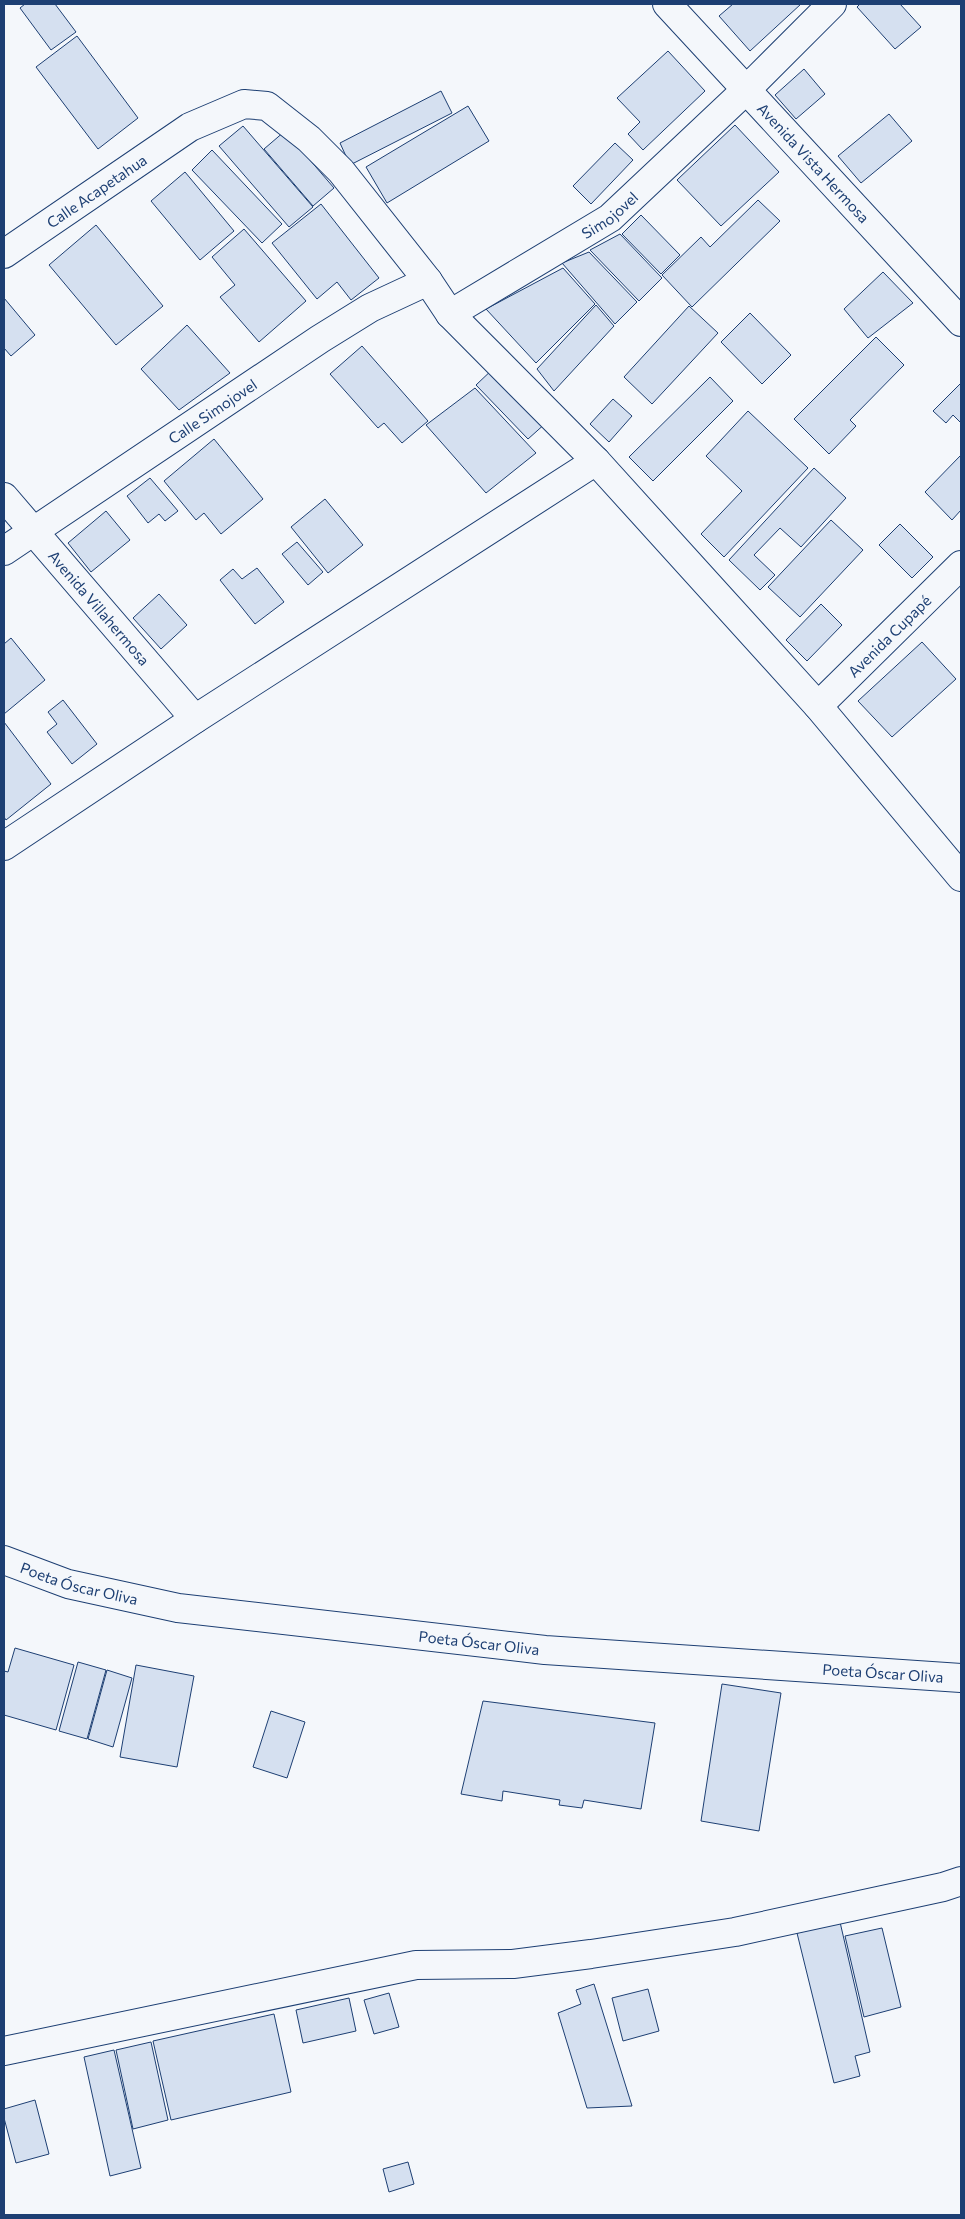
<svg xmlns="http://www.w3.org/2000/svg" width="965" height="2219" viewBox="0 0 965 2219" font-family="Commissioner,sans-serif">
<style>
.building{fill:#d5e0f0;stroke:#1d3f73}
.lines{fill:none;stroke-linecap:round;stroke-linejoin:round}
.street-casing{stroke:#1d3f73;stroke-width:30}
.secondary-casing{stroke:#1d3f73;stroke-width:30}
.street{stroke:#f4f7fb;stroke-width:28}
.secondary{stroke:#f4f7fb;stroke-width:28}
.labels{text-anchor:middle;dominant-baseline:central;stroke-width:4;stroke-linejoin:round;paint-order:stroke}
.street-label{font-size:15px;fill:#1d3f73;stroke:#f4f7fb}
</style>
<rect width="100%" height="100%" fill="#f4f7fb"/>
<path class="building" d="M25,4H55L76,32L51,50L20,8Z
M733,4H801L750,51L719,16Z
M860,4H900L921,27L895,49L857,7Z
M77,36L138,118L98,149L36,67Z
M668,51L705,91L643,150L628,134L640,122L617,98Z
M804,69L825,94L796,119L775,95Z
M441,91L452,113L350,165L340,143Z
M468,106L489,141L387,203L366,167Z
M889,114L912,141L861,183L838,156Z
M735,125L779,172L721,226L677,180Z
M243,126L313,207L289,227L219,146Z
M285,131L334,188L313,206L264,149Z
M615,143L633,160L591,204L573,186Z
M212,150L282,224L262,243L192,170Z
M185,172L234,231L200,260L151,201Z
M758,200L780,221L692,307L662,275L701,237L710,247Z
M321,204L379,278L351,300L337,282L317,299L272,243Z
M641,215L680,255L661,274L622,234Z
M96,225L163,306L116,345L49,265Z
M244,229L306,301L259,342L220,297L235,285L212,257Z
M620,234L662,278L639,301L590,250Z
M589,252L637,302L615,324L562,263Z
M563,268L595,304L536,363L486,309Z
M883,272L913,303L868,338L844,309Z
M4,298L35,335L11,356L4,348Z
M596,305L614,326L554,391L537,369Z
M689,306L718,333L652,404L624,377Z
M750,313L791,355L762,384L721,342Z
M187,325L230,373L179,410L141,369Z
M876,337L904,365L850,420L856,426L829,454L794,419Z
M362,346L428,421L402,443L384,423L378,428L330,374Z
M495,367L547,422L528,439L476,385Z
M710,377L733,401L653,481L629,457Z
M961,383V423L953,415L946,423L933,411Z
M475,388L536,453L486,493L426,425Z
M613,399L632,416L609,442L590,424Z
M748,411L808,468L724,557L701,534L742,491L706,456Z
M214,439L263,499L221,534L204,513L196,520L164,481Z
M961,455V510L952,520L925,492Z
M814,468L846,498L801,547L780,528L754,555L775,575L760,590L729,560Z
M150,478L178,511L165,521L159,514L148,523L127,496Z
M325,499L363,545L328,573L291,527Z
M106,511L130,540L91,572L68,543Z
M831,520L863,550L800,617L768,587Z
M900,524L933,557L912,578L879,545Z
M297,542L323,572L308,585L282,554Z
M257,568L284,602L255,624L220,580L233,569L242,579Z
M159,594L187,625L161,649L133,618Z
M821,604L842,625L807,661L786,640Z
M11,638L45,680L4,714V644Z
M922,642L956,679L892,737L858,701Z
M63,700L97,744L72,764L47,732L57,724L48,712Z
M4,722L51,784L6,820L4,817Z
M15,1648L74,1665L56,1730L4,1715V1671L8,1672Z
M78,1662L106,1670L87,1739L59,1731Z
M136,1665L194,1676L177,1767L120,1757Z
M107,1670L132,1678L113,1747L88,1739Z
M722,1684L781,1693L759,1831L701,1821Z
M483,1701L655,1723L641,1809L584,1800L582,1808L559,1805L560,1800L503,1791L502,1801L461,1794Z
M271,1711L305,1722L287,1778L253,1767Z
M840,1922L870,2052L855,2056L860,2076L834,2083L797,1933Z
M882,1928L901,2007L864,2017L845,1936Z
M594,1984L632,2106L587,2108L558,2013L581,2004L576,1990Z
M648,1989L659,2031L623,2041L612,1998Z
M389,1993L399,2027L374,2034L364,2000Z
M349,1998L356,2031L303,2043L296,2010Z
M274,2014L291,2092L171,2120L153,2041Z
M151,2042L168,2120L133,2129L116,2050Z
M114,2050L141,2168L110,2176L84,2057Z
M35,2100L49,2154L16,2163L4,2118V2109Z
M408,2162L414,2184L389,2192L383,2169Z"/>
<g class="lines">
<defs>
<g id="street">
<path id="s1" d="M667,4L961,322"/>
<path id="s2" d="M4,254L190,127L244,104L267,106L309,139L341,171L428,281L450,314L596,461L818,706L961,877"/>
<path id="s3" d="M450,314L610,218L747,89L832,4"/>
<path id="s4" d="M4,497L195,719"/>
<path id="s5" d="M4,551L320,339L370,308L428,281"/>
<path id="s6" d="M818,706L961,565"/>
<path d="M4,846L195,719L596,461"/>
<path d="M4,2051L416,1965L513,1964L591,1954L735,1932L943,1887L961,1881"/>
</g>
<g id="secondary">
<path id="s7" d="M4,1560L68,1584L178,1608L545,1650L961,1678"/>
</g>
</defs>
<use href="#street" class="street-casing"/>
<use href="#secondary" class="secondary-casing"/>
<use href="#street" class="street"/>
<use href="#secondary" class="secondary"/>
</g>
<g class="labels">
<g class="street-label">
<text stroke="none"><textPath href="#s1" startOffset="216">Avenida Vista Hermosa</textPath></text>
<text stroke="none"><textPath href="#s2" startOffset="112">Calle Acapetahua</textPath></text>
<text stroke="none"><textPath href="#s3" startOffset="188">Simojovel</textPath></text>
<text stroke="none"><textPath href="#s5" startOffset="251">Calle Simojovel</textPath></text>
<text stroke="none"><textPath href="#s4" startOffset="146">Avenida Villahermosa</textPath></text>
<text stroke="none"><textPath href="#s6" startOffset="100">Avenida Cupapé</textPath></text>
<text stroke="none"><textPath href="#s7" startOffset="79">Poeta Óscar Oliva</textPath></text>
<text stroke="none"><textPath href="#s7" startOffset="484">Poeta Óscar Oliva</textPath></text>
<text stroke="none"><textPath href="#s7" startOffset="889">Poeta Óscar Oliva</textPath></text>
</g>
</g>
<rect width="965" height="2219" fill="none" stroke="#1d3f73" stroke-width="10"/>
</svg>
